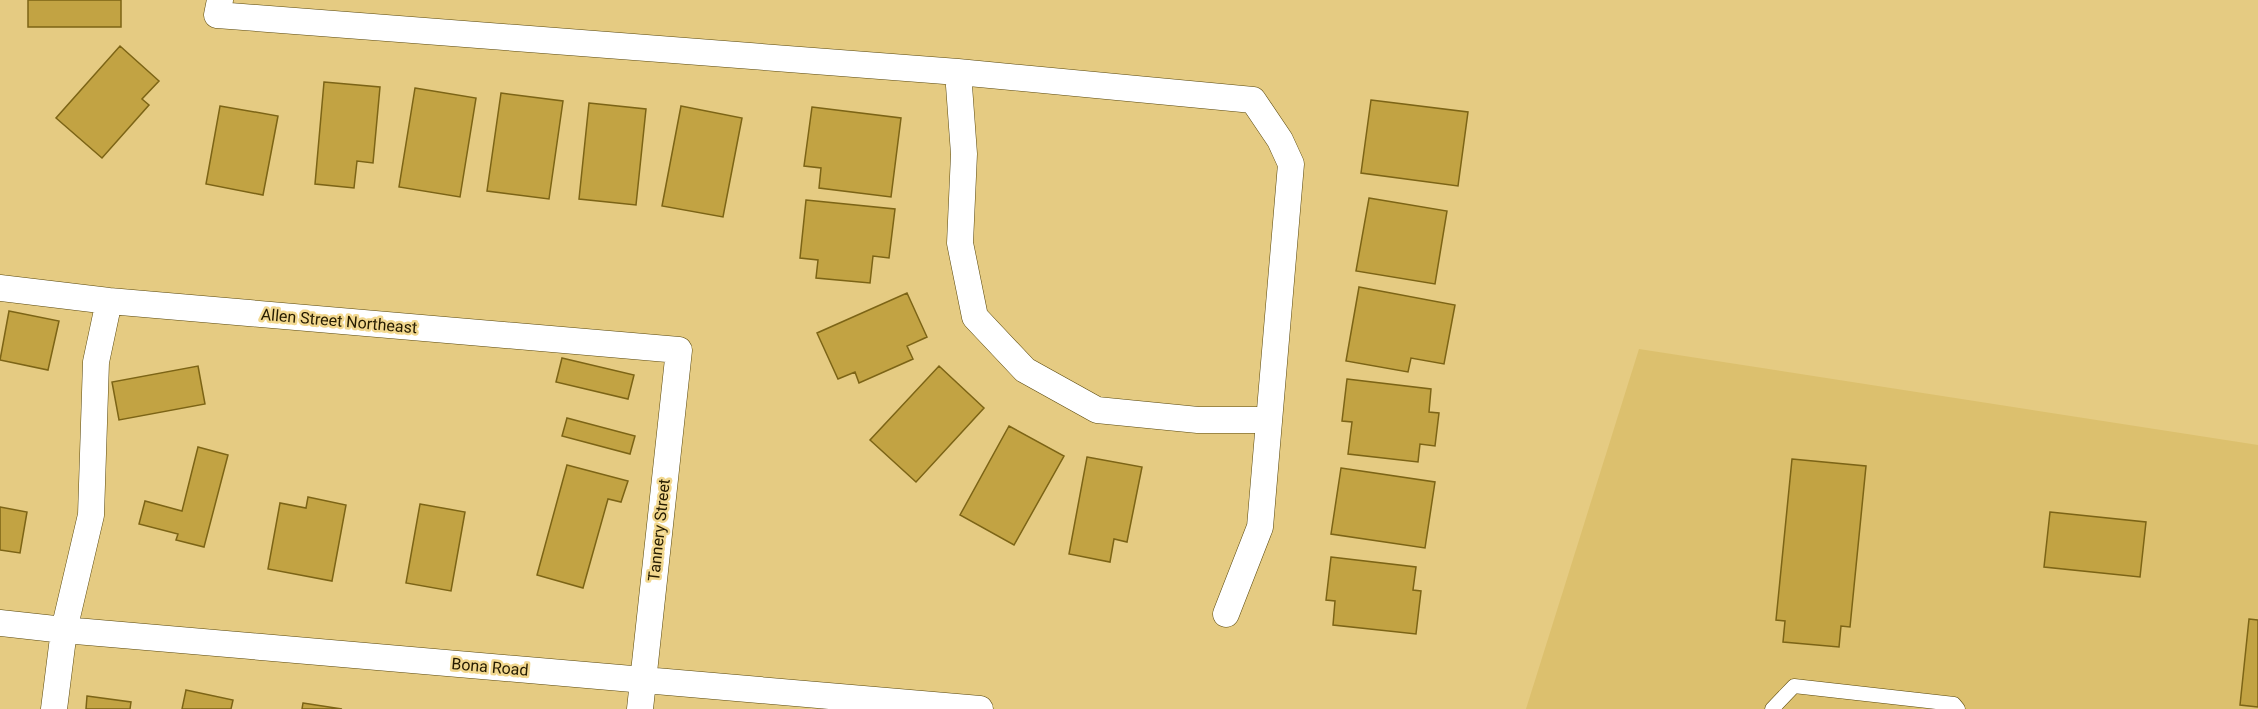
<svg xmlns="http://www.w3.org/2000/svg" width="2258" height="709" viewBox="0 0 2258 709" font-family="Roboto,sans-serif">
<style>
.built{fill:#dcc06e}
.building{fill:#c2a343;stroke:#7c6416;stroke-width:1.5}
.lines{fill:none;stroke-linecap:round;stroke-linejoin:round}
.lane-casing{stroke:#59470b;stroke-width:15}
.street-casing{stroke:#59470b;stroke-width:27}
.lane{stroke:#fff;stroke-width:14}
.street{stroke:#fff;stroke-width:26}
.labels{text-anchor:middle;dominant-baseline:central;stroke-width:5;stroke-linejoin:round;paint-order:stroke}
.street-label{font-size:16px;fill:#251b00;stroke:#f2d88f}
</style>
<rect width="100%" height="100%" fill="#e5cb82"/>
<path class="built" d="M1639,349L2258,445V709H1526Z"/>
<path class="building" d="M28,0H121V27H28Z
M120,46L159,81L142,99L149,105L102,158L56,118Z
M324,82L380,87L373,163L357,161L354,188L315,184Z
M415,88L476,98L460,197L399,187Z
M501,93L563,101L549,199L487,191Z
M1371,100L1468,112L1458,186L1361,173Z
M589,103L646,109L636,205L579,199Z
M220,106L278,116L263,195L206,184Z
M681,106L742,118L723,217L662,206Z
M812,107L901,118L891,197L819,188L821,168L804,166Z
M1369,198L1447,211L1435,284L1356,271Z
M806,200L895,209L889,258L873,256L870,283L816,278L818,260L800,258Z
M1359,287L1455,305L1444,364L1411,358L1408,372L1346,361Z
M907,293L927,337L907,346L913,359L859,383L855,372L838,379L817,333Z
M9,311L59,321L48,370L0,360Z
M562,358L634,375L628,399L556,382Z
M198,366L205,404L119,420L112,382Z
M939,366L984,408L916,482L870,440Z
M1347,379L1431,389L1429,412L1439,413L1435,446L1420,444L1418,462L1348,454L1352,422L1342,421Z
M567,418L635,436L630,454L562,436Z
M1009,426L1064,456L1014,545L960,515Z
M198,447L228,455L204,547L176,540L178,534L139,524L145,501L182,511Z
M1087,457L1142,467L1127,542L1114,539L1110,562L1069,554Z
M1792,459L1866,466L1850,627L1841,626L1839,647L1783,642L1785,621L1776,620Z
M567,465L628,481L621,502L608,499L583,588L537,575Z
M1341,468L1435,482L1425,548L1331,534Z
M308,497L346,505L332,581L268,569L280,503L306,508Z
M420,504L465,512L451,591L406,583Z
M0,507L27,512L20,553L0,550Z
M2050,512L2146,522L2140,577L2044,567Z
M1331,557L1416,567L1413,590L1421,591L1416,634L1333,625L1335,601L1326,600Z
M2249,619L2258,620V707L2240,705Z
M186,690L233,700L231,709H182Z
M87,696L131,702L130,709H86Z
M303,703L342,709H302Z"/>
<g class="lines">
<defs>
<path id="lane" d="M1772,709L1794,686L1954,704L1958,709"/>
<path id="street" d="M220,0L217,15L958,72L1253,100L1280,140L1291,164L1260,527L1226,614
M958,72L964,154L960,243L975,317L1025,370L1097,410L1198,420H1269
M0,288L109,301L679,350L640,709
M0,623L64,630L980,709
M54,709L64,630L91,515L96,362L109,301"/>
</defs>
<use href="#lane" class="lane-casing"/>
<use href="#street" class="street-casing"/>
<use href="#lane" class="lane"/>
<use href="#street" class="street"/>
</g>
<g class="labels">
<g class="street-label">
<text transform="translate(339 321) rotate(5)">Allen Street Northeast</text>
<text transform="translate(659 530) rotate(-84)">Tannery Street</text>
<text transform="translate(490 667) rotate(5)">Bona Road</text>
</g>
</g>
</svg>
